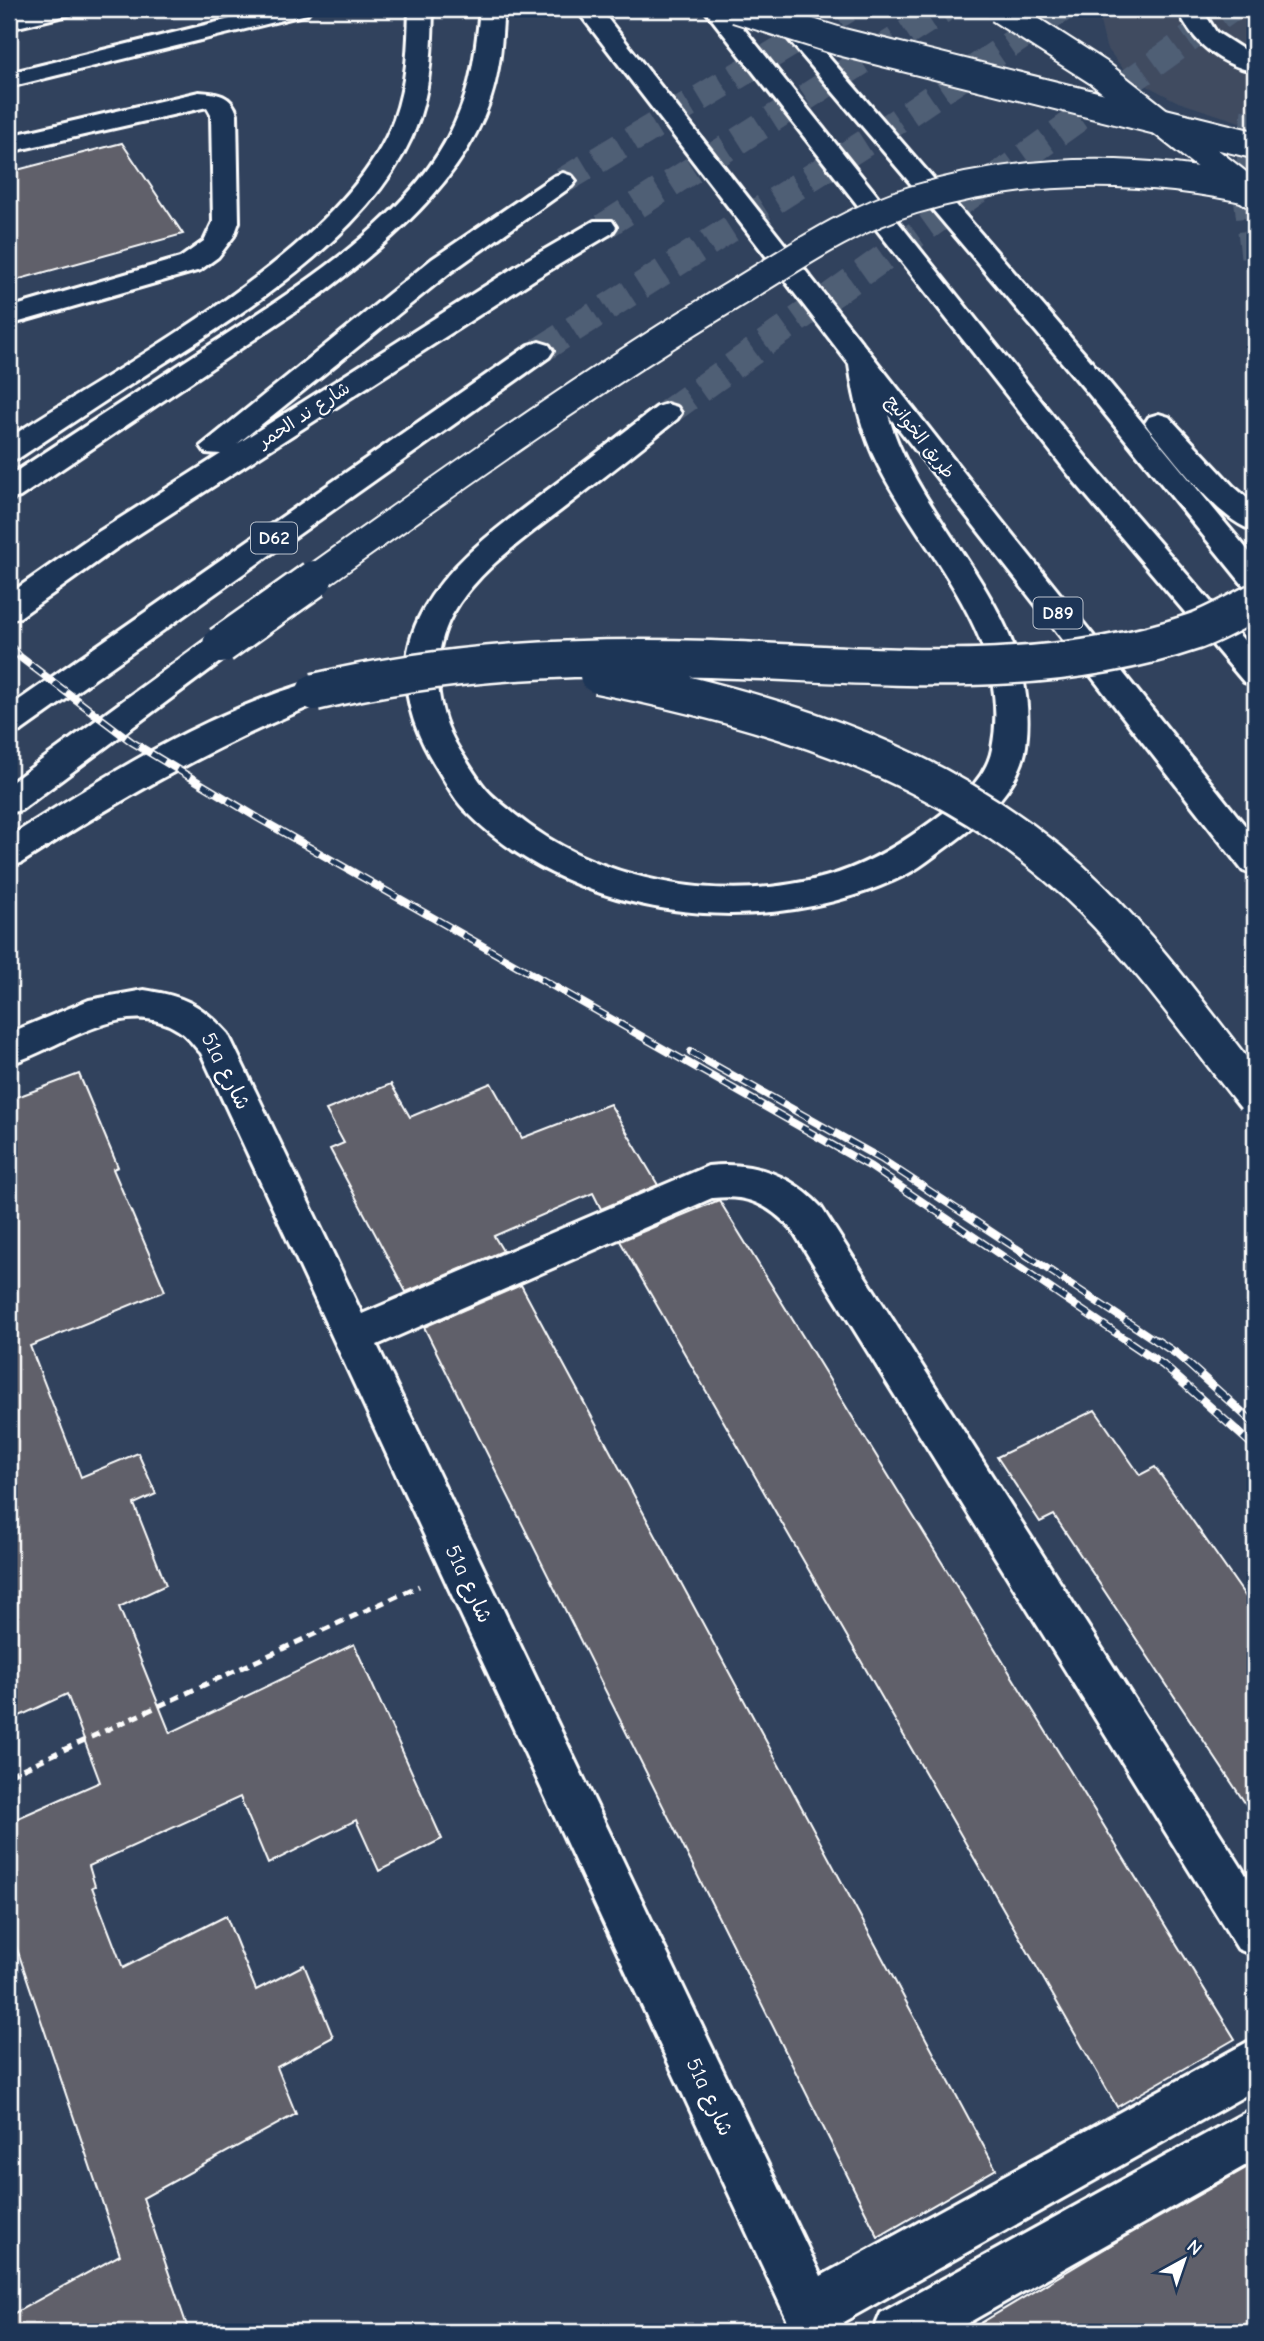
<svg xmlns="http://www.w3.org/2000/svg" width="1264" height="2341" viewBox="0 0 1264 2341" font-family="'Comic Neue','Playpen Sans Arabic',sans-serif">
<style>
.built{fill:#3f4b61}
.building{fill:#60616a;stroke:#fff;stroke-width:2}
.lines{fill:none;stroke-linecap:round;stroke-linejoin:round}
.major-tunnel{stroke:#505e75;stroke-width:27;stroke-dasharray:27 13;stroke-linecap:butt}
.highway-tunnel{stroke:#505e75;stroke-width:27;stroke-dasharray:27 13;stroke-linecap:butt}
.minor-casing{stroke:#fff;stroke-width:6}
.major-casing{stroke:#fff;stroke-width:6}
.highway-casing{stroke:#fff;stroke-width:6}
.path{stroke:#fff;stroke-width:5;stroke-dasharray:9 6;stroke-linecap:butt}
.minor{fill:#1d3557;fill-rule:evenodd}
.major{fill:#1d3557;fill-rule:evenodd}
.highway{fill:#1d3557;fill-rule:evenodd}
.rail-far1-casing{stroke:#fff;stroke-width:8}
.rail-casing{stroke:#fff;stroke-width:9}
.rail-far1{stroke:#1d3557;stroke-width:5;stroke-dasharray:15;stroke-linecap:butt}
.rail{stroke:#1d3557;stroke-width:6;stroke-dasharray:19;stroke-linecap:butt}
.major-bridge-far1-casing{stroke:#fff;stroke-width:31;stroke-linecap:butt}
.major-bridge-casing{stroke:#fff;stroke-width:41;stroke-linecap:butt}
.highway-bridge-far1-casing{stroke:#fff;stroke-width:31;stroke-linecap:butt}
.highway-bridge-casing{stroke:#fff;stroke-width:41;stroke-linecap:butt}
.major-bridge-far1{stroke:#1d3557;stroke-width:27}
.major-bridge{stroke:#1d3557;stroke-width:36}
.highway-bridge-far1{stroke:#1d3557;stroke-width:27}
.highway-bridge{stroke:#1d3557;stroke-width:36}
.labels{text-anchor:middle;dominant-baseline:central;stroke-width:5;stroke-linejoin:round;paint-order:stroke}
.far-street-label{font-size:18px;fill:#fff;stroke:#1d3557}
.shield{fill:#1d3557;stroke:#bbc2cd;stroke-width:2}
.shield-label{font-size:19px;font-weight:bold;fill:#fff}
.street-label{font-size:21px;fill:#fff;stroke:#1d3557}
</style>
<rect width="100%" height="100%" fill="#31425d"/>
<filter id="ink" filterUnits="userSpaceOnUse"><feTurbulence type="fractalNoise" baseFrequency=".0143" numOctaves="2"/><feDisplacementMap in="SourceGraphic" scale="14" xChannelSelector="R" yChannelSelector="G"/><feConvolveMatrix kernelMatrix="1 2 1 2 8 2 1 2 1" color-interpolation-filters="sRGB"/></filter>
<g filter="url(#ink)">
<path class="built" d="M1097,9H1255V127L1178,102L1140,82L1125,71L1106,47Z"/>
<path class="building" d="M122,143L183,234L9,282V172Z
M79,1074L118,1167L113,1169L165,1291L30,1346L81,1477L138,1453L156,1494L134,1504L166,1585L119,1607L170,1733L354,1644L442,1839L379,1871L356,1820L268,1864L240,1797L89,1866L95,1886L92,1887L123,1968L226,1916L256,1990L304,1965L333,2037L277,2067L296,2114L143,2198L189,2332H9V2316L120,2255L9,1925V1822L100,1782L67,1694L9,1721V1100Z
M491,1083L522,1138L610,1104L658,1185L601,1209L593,1193L494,1236L503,1251L406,1292L330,1149L344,1143L326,1110L391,1084L410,1117Z
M719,1200L1235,2039L1117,2107L620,1241Z
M521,1285L996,2169L878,2237L424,1327Z
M1095,1410L1140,1475L1155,1467L1255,1610V1818L1054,1515L1040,1522L997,1457Z
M1255,2163V2332H966L1121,2239Z"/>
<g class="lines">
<path class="major-tunnel" d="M1255,111L1247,195L1255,265
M563,181L848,9
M603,227L944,9
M539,351L868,141L1062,9"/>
<path class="highway-tunnel" d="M667,413L1231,9"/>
<defs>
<path id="minor" d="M35,9H76L72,14L9,29V15Z
M271,9H311L307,14L9,87V73Z
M409,9H433C432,47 431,82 419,119C381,229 246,311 153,370C108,399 64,428 19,458L9,460V438C121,364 348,248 394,119C407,83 408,47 409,9Z
M1178,9H1202L1216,32L1255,57V72C1220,64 1192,43 1178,9Z
M199,92C217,93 232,95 237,114L239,222L234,236L218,257L200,270L9,325V308L180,258L204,241L213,222L211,114L207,107L9,152V136Z
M144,990C183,996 201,1004 228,1034L362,1314L708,1166C752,1161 790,1174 821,1207L1255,1889V1956L1238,1949L793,1231C769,1204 748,1194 712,1198L377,1345L821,2276L1255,2038V2090L843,2322L847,2332H793L201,1053C194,1046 187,1035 178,1030C125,995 59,1049 9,1064V1033L89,1000Z
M1255,2107V2160L952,2332H873L881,2313Z"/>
<path id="major" d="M763,9H787L1108,381L1255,559V589L1244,586L1088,393Z
M563,173L572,176L576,181L572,186L452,271L237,444L518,265L594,221H612L616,227L612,233L538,277L114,550L20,617L9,620V594L92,536L221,454L206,453L201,446L432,259L554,176Z
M539,342L549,345L553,351L549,357L21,731L9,735V707L529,345Z
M1159,414L1169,417L1233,486L1255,505V531C1219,522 1174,458 1149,429L1145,423L1149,417Z
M221,634L232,637L237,645L232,653L21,810L9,813V784L210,637Z"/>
<path id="highway" d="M480,9H504C502,28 502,49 498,68C482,167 395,238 320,295L20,497L9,500V476C71,435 133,395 196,354C285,295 410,224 455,123C472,86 476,49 480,9Z
M576,9H600L1001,520L1255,838V875L1243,871L888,415C922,532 1043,612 1026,746C1021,785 983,821 952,843C937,853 923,866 907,874C768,943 575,923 465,810C453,798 444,779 435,765C405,717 394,662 423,610C451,560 501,526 545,492C583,464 620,435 657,407L667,404L677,407L681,413L677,419C640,449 603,478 565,507C525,538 477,570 452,615C429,657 435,712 460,751C468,763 476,777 485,788C493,798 504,805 513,813C596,882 720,905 825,877C862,867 893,849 924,827C950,809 986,782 992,749C1014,637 924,557 878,465C862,433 854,399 849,364Z
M704,9H728L1093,466L1255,653V685L1244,682L1073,480Z
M315,681L326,684L331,692L326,700C218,743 119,800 21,863L9,867V837C104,777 206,712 315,681Z"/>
</defs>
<use href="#minor" class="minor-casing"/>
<use href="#major" class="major-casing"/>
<use href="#highway" class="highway-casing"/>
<path class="path" d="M9,1775L419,1586"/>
<use href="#minor" class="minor"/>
<use href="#major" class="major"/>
<use href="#highway" class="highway"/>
<defs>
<path id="rail-far1" d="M9,644L20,657L132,742L258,818L871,1167L1129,1342
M691,1052L881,1159L1158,1342"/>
<path id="rail" d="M1126,1340L1163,1365L1255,1447
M1156,1340L1177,1354L1255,1424"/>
</defs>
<use href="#rail-far1" class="rail-far1-casing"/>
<use href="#rail" class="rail-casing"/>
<use href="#rail-far1" class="rail-far1"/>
<use href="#rail" class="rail"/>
<defs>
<path id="major-bridge-far1" d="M736,9L841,42L1255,145
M312,580C450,482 589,382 735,294C791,260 849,219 913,200C1026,166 1141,166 1255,191"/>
<path id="major-bridge" d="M221,645L314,579"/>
<path id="highway-bridge-far1" d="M999,9L1099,73L1255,196"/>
<path id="highway-bridge" d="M598,675C779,711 959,766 1093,900C1153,960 1202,1031 1255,1097
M315,692C445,661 576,655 710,659C871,664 1037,685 1193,632C1214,625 1235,612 1255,602"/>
</defs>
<use href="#major-bridge-far1" class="major-bridge-far1-casing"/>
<use href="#major-bridge" class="major-bridge-casing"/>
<use href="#highway-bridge-far1" class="highway-bridge-far1-casing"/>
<use href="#highway-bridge" class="highway-bridge-casing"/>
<use href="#major-bridge-far1" class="major-bridge-far1"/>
<use href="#major-bridge" class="major-bridge"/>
<use href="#highway-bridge-far1" class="highway-bridge-far1"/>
<use href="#highway-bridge" class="highway-bridge"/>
</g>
</g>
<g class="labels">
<g class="far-street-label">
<text transform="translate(304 415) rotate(-33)">شارع ند الحمر</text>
<text transform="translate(920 437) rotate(52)">طريق الخوانيج</text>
</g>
<g class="shield">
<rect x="251" y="522.5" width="46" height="31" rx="5"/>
<rect x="1033.5" y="597.5" width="49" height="31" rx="5"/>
</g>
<g class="shield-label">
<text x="274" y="538">D62</text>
<text x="1058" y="613">D89</text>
</g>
<g class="street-label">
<text transform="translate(226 1071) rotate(63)">51a شارع</text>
<text transform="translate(469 1584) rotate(65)">51a شارع</text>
<text transform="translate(710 2097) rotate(65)">51a شارع</text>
</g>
</g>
<rect width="1264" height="2341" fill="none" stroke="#1d3557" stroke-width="35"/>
<rect x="18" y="18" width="1229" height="2306" fill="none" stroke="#fff" stroke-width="2.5" filter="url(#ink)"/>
<g transform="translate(1184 2260) rotate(40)" stroke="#1d3557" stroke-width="5" paint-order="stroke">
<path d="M0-5L12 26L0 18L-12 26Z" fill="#ffffff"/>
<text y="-10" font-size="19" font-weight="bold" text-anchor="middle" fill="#ffffff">N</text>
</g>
</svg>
